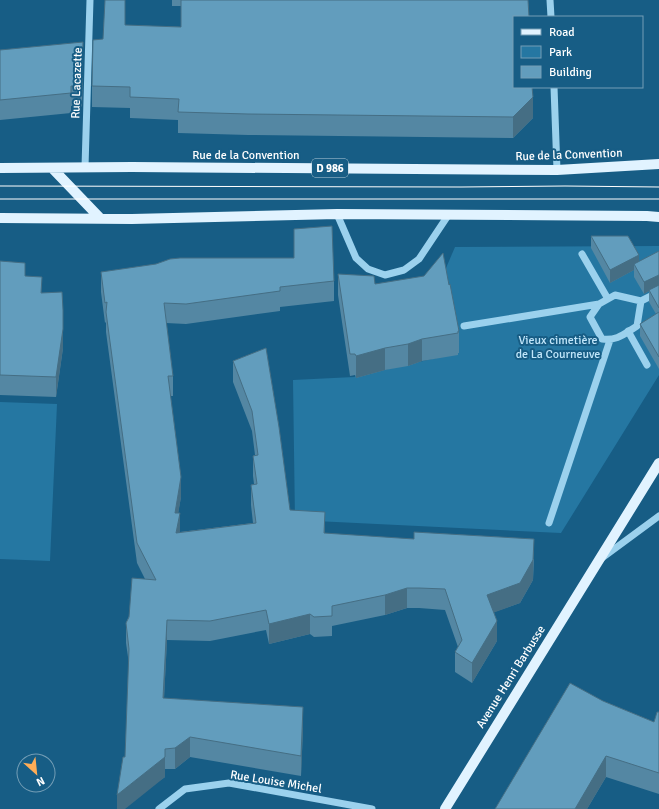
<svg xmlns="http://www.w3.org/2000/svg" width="659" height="809" viewBox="0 0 659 809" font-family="Signika,sans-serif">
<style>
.green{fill:#2577a2}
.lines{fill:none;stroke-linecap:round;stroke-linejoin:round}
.minor{stroke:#9bd1ed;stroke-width:7}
.major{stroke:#e1f3ff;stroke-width:10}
.tram{stroke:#fff;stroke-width:1}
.wall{fill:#5487a3}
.shaded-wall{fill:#456e84}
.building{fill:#629dbd;stroke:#456e84}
.labels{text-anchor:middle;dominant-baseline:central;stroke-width:4;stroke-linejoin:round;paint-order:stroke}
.shield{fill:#175d85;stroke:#b9ceda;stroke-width:1}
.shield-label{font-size:11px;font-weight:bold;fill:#fff}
.street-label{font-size:12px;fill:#fff;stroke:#175d85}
.park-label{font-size:12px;fill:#c1e6fa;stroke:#175d85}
</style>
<rect width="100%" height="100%" fill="#175d85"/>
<path class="green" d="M659,246V375L561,533L295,520L293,380L354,377L458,353L443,275L455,247Z
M0,402L57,404L50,561L0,559Z"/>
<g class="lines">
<path class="minor" d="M550,0L551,17
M554,87L557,170
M85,167L90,0
M337,214L356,258L368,269L385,275L404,270L419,259L449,214
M582,254L608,299
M641,301L637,326C624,334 617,341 602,339L590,317L599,304L615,295L641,301L659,292
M464,326L599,304
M628,331L647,365
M549,523L610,340
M602,558L659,516
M159,809L185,789L229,783L372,809"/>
<path class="major" d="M0,168L132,167L557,170L659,164
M52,168L100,218
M0,218L132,219L337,214L647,216L659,217
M445,809L659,463"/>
<path class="tram" d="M0,186L461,187L565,186L659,187
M0,199H659"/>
</g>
<path class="wall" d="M172,0H528L533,118L513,138L248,135L178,133V120L130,118V108L92,107V86L103,39L125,25L181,27V6H172Z
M0,50L83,62L82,107L71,106V113L0,120Z
M591,236L639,262L659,251V369L640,336V324L656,314L649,302V291L644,294L634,277V270L610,283L591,248Z
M0,261L25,276L42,293L63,330V348L56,397L0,395Z
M101,272L334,281V301L280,307V311L186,324L166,323L173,376V396H170L181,497L178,513L180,532L253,523L251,505V485L254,484L253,476V456L255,455L252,431L233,382V361L266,348L290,510L325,533L534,559L533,580L520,603L494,612L497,641L472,683L455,672V652L458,647L445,610L419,608H407L385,615L332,626V636L314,637L310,634L269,644L266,630L210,641L167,640L164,698L303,728L301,776L190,757L175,769H165V777L117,809L125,757L129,664L126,643V623L145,579L137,563L106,332V322L105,323L101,292Z
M338,274L375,284L449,285L459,331V353H458V355L422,361L408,366L385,370L356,378L355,375L350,376L338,295Z
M603,701L654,722L659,712V794L606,777L587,809H495Z"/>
<path class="shaded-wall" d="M83,42V62L82,107V87Z
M533,97V118L513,138V117Z
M639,255V267L634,264V270L610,283V270Z
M659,275V287L649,290V291L644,294V282Z
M63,310V348L56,397V377Z
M422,339V361L408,366V344Z
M385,348V370L356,378V356Z
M181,477V497L175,533V513Z
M325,512V532L324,553V533Z
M180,513V533H176Z
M534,539L533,580L520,603L487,615V595Z
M407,588V608L385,615V595Z
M310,614V634L269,644V624Z
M167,620V640L163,719V698Z
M497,621V641L472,683V663Z
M303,707V728L301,776V756Z
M190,737V757L175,769V748Z
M606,756V777L587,809H575Z
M165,757V777L125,809H117V795Z"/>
<path class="building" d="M105,0H125V25L181,27V0H528L529,17H514V87H532L533,97L513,117L248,114L178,112L179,99L130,97V87L92,86L93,40L103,39Z
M83,42L82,87L71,86V93L0,100V50Z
M332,226L334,281L280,287V291L186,304L164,303L173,376H168L181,477L175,513H180L176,533L256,523L251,485L257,484L253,456L258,455L252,411L233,361L266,348L279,427L290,510L325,512L324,533L414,539V532L534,539L533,560L520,583L487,595L497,621L472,663L455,652L462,640L445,589L419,588H407L385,595L332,606V616L314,617L310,614L269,624L266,610L210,621L167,620L163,698L303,707L301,756L190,737L175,748L165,749V757L117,795L123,757H125L129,649L126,623L129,617L132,578L156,580L137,543L106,312L107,302L105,303L101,272L156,264L170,259L180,258H294V229Z
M591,236H628L639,255L610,270Z
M659,251V275L644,282L634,264Z
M443,253L449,285L450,284L459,331H458V333L422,339L408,344L385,348L356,356L355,354H350L338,274L374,276L375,284L424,276Z
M0,261L25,263V276L42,277L41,293L62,292L63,310V329L56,377L0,375Z
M659,285V308L649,290Z
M659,312V357L640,324Z
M570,683L603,701L654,722L657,712H659V773L606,756L575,809H495Z"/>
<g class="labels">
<rect class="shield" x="312" y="159" width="36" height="18" rx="3"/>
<g class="shield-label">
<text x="330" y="168">D 986</text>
</g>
<g class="street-label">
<text transform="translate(77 83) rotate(-88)">Rue Lacazette</text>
<text x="246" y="155">Rue de la Convention</text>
<text transform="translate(569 155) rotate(-2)">Rue de la Convention</text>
<text transform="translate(511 677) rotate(-58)">Avenue Henri Barbusse</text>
<text transform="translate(276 782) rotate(9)">Rue Louise Michel</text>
</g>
<g class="park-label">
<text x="558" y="340">Vieux cimetière<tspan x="558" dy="14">de La Courneuve</tspan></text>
</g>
</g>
<rect x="513" y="16" width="130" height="72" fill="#175d85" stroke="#749eb6"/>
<rect x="521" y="29" width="20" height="6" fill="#e1f3ff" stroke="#749eb6"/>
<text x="549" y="36" font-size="12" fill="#ffffff">Road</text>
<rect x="521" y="46" width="20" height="12" fill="#2577a2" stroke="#749eb6"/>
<text x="549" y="56" font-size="12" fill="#ffffff">Park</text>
<rect x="521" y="66" width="20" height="12" fill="#629dbd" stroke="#749eb6"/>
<text x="549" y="76" font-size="12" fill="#ffffff">Building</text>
<g transform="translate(36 773) rotate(153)"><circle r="19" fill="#175d85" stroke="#749eb6"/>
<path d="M0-3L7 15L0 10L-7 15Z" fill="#ffad57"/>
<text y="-6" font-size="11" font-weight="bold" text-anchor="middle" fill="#ffffff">N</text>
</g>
</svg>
